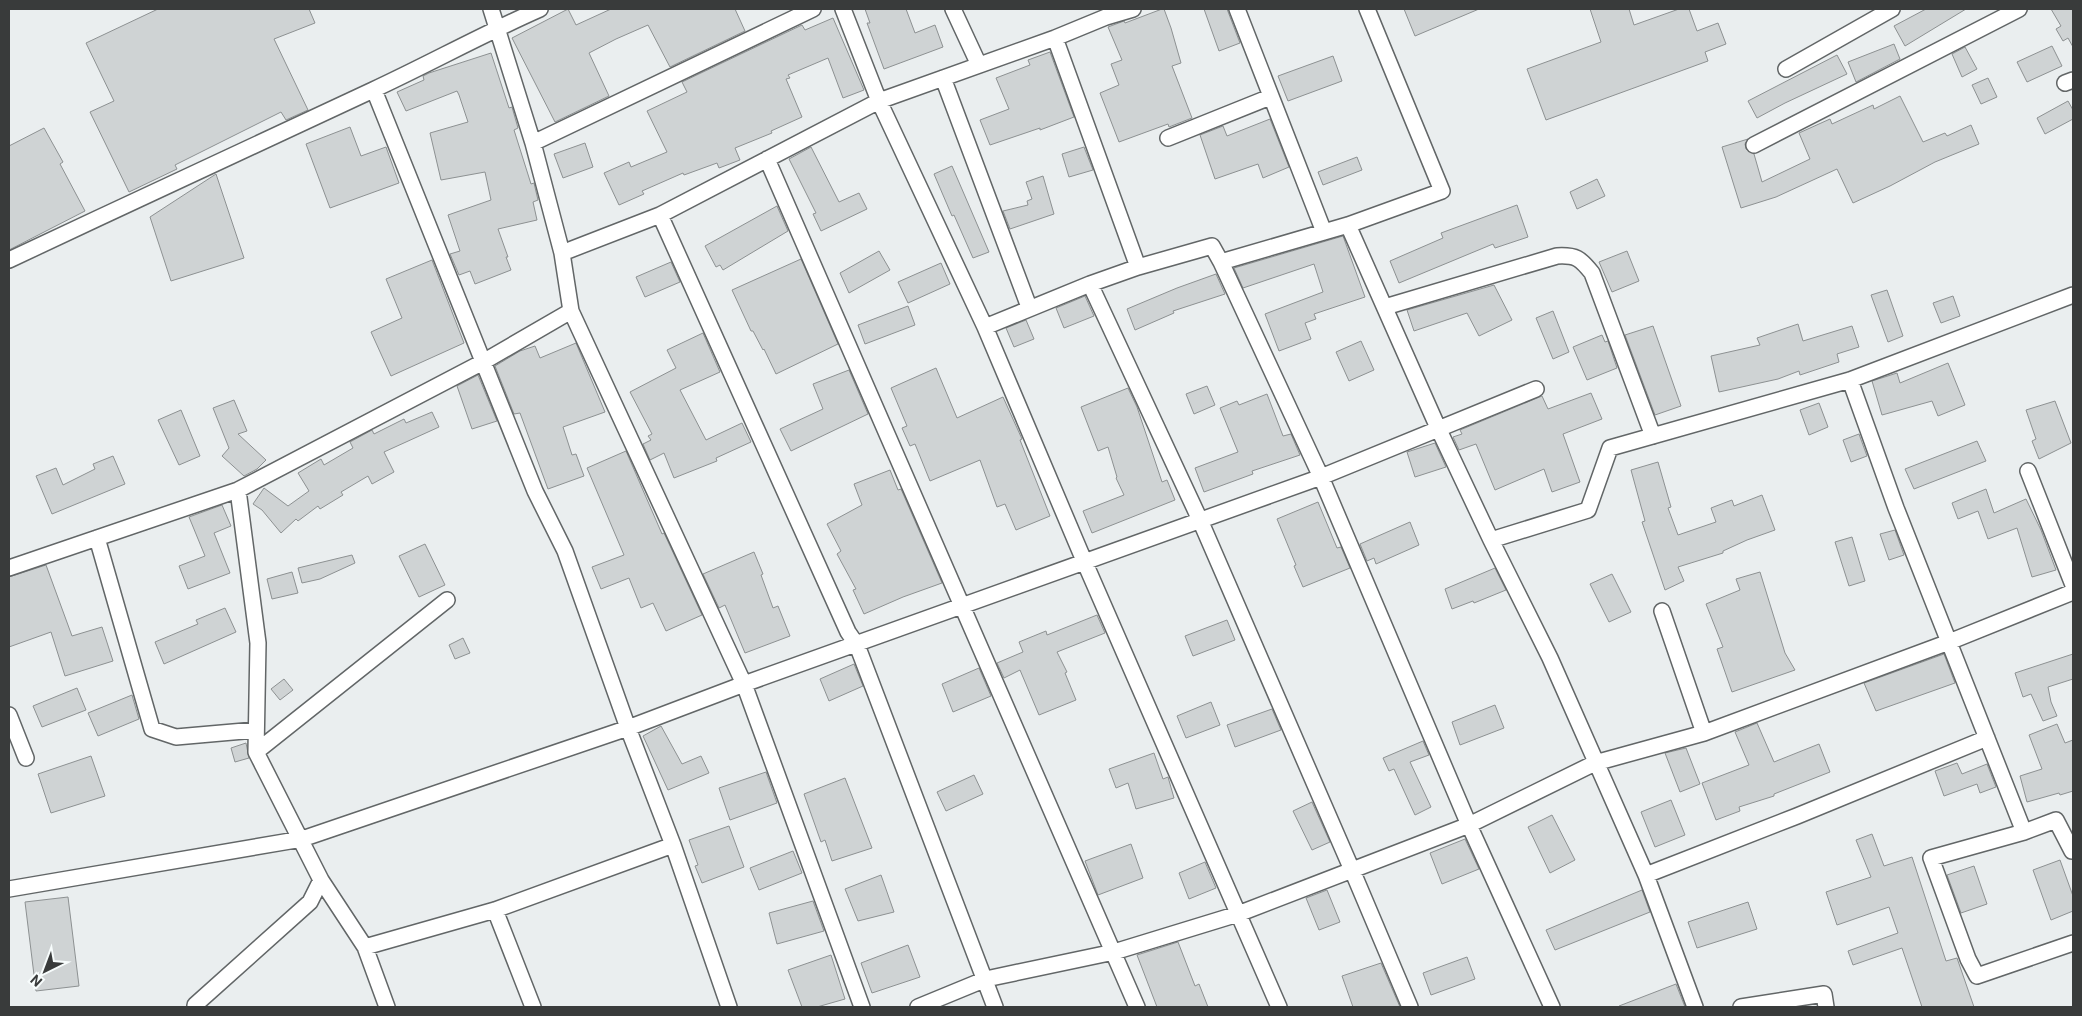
<svg xmlns="http://www.w3.org/2000/svg" width="2082" height="1016" viewBox="0 0 2082 1016" font-family="Roboto,sans-serif">
<style>
.building{fill:#cfd3d4;stroke:#8d9192}
.lines{fill:none;stroke-linecap:round;stroke-linejoin:round}
.street-casing{stroke:#626667;stroke-width:18}
.street{stroke:#fff;stroke-width:15}
</style>
<rect width="100%" height="100%" fill="#eaeeef"/>
<path class="building" d="M158,9H309L315,23L274,39L308,110L286,120L281,112L175,165L177,169L129,192L90,112L114,101L86,43Z
M568,9L576,25L611,9H735L745,31L670,67L648,25L616,39L589,53L609,96L555,122L512,38Z
M865,9H906L915,33L935,25L943,47L884,69L867,23H870Z
M1162,9H1164L1171,28L1181,63L1172,66L1192,118L1169,127L1168,124L1119,142L1100,93L1119,85L1111,64L1122,60L1108,27L1124,21L1125,23Z
M1204,9H1227L1240,43L1219,51Z
M1404,9H1479L1415,36Z
M1590,9H1629L1634,25L1679,9H1689L1697,31L1718,23L1726,44L1705,52L1708,61L1546,120L1527,69L1601,42Z
M1926,9H1966L1905,46L1894,26Z
M2051,9H2073V47L2068,38L2063,41L2056,29L2061,26Z
M833,18L864,90L843,98L828,58L788,75L790,78L786,79L802,117L771,131L772,133L735,148L740,160L719,168L717,163L684,175L683,173L642,191L644,194L619,205L604,173L629,162L631,167L667,152L647,111L687,92L682,82L802,25L805,30Z
M1894,44L1900,59L1856,82L1848,62Z
M2052,46L2062,66L2027,82L2017,62Z
M1965,47L1977,69L1962,77L1952,54Z
M1050,52L1074,117L1040,130V128L990,145L980,120L1009,109L996,78L1030,65L1028,60Z
M491,53L509,108L512,107L518,128L514,130L531,184L534,183L538,200L533,202L537,220L498,229L508,257H506L511,270L475,284L470,271L459,275L450,254L460,251L448,215L491,200L485,172L441,180L430,133L468,122L459,95L457,91L406,111L397,92L424,80L423,76L429,73Z
M1837,55L1847,74L1785,103L1757,118L1748,101Z
M1333,56L1342,81L1288,101L1278,76Z
M1988,78L1997,97L1981,104L1972,85Z
M1900,96L1923,142L1945,133L1947,136L1971,125L1979,144L1935,162L1890,186L1853,203L1837,169L1776,197L1741,208L1722,147L1748,139L1745,144L1746,149L1754,154L1762,182L1810,159L1799,133L1830,119L1832,124L1873,105L1874,109Z
M2068,101L2073,110V119L2045,134L2037,118Z
M1270,119L1289,167L1263,178L1258,164L1215,179L1200,135L1223,126L1227,136Z
M350,127L361,156L386,147L399,183L330,208L306,144Z
M44,128L63,162L60,164L85,211L9,250V146Z
M585,143L593,167L563,178L554,154Z
M811,147L839,202L859,193L867,209L821,231L813,214L816,213L789,159Z
M1084,147L1093,170L1069,177L1062,154Z
M1357,157L1362,170L1323,185L1318,172Z
M952,166L989,252L973,258L954,215L952,216L934,174Z
M216,174L244,258L171,281L150,217Z
M1043,176L1054,214L1010,229L1003,211L1028,205L1027,201L1032,199L1026,182Z
M1597,179L1605,196L1577,209L1570,192Z
M1517,205L1528,237L1495,248L1493,244L1399,283L1390,261L1443,238L1441,233Z
M777,206L788,231L723,270L720,265L716,267L705,246Z
M1343,236L1365,297L1314,314L1316,319L1305,323L1311,339L1279,351L1265,314L1323,292L1314,264L1243,288L1234,268Z
M879,251L890,270L849,293L840,273Z
M1627,251L1639,281L1612,292L1599,262Z
M801,259L838,344L776,374L764,349L763,350L753,331H751L732,290Z
M432,260L464,343L391,376L371,332L402,318L386,279Z
M671,262L680,282L645,297L636,277Z
M941,263L950,284L908,303L898,282Z
M1216,274L1225,294L1173,311L1174,313L1135,330L1127,309L1177,288Z
M1494,285L1512,320L1479,336L1467,313L1414,331L1407,310Z
M1887,290L1903,336L1888,342L1871,295Z
M1085,296L1094,316L1064,328L1056,308Z
M1953,296L1960,316L1941,323L1933,303Z
M908,306L915,325L865,344L858,325Z
M1553,311L1569,352L1553,359L1536,318Z
M1026,320L1034,339L1014,347L1006,328Z
M1798,324L1803,341L1852,326L1859,347L1837,354L1839,362L1800,375L1799,371L1778,379L1719,392L1711,356L1760,345L1757,338Z
M1653,326L1681,406L1655,415L1625,335Z
M703,333L720,372L680,390L706,440L742,423L751,442L716,458L717,461L674,478L664,453L650,460L643,444L651,440L648,436L652,434L630,392L676,368L667,350Z
M1602,335L1605,342L1608,341L1617,368L1587,380L1573,347Z
M1361,341L1374,370L1349,381L1336,352Z
M576,343L605,412L563,427L572,455L576,454L584,476L548,489L520,413L514,414L495,366L520,351L535,346L540,358Z
M1948,363L1965,405L1938,416L1932,401L1882,415L1872,381L1897,373L1900,383Z
M936,368L957,418L1003,397L1022,439L1020,440L1050,516L1016,530L1005,504L997,507L980,460L930,481L915,444L910,446L902,428L907,426L891,388Z
M849,370L868,414L791,451L780,429L823,409L813,384Z
M478,375L497,421L472,429L457,386Z
M1207,386L1215,405L1194,414L1186,394Z
M1128,388L1137,407L1162,482L1167,480L1175,500L1092,533L1083,511L1124,495L1116,478L1117,477L1108,447L1098,451L1081,407Z
M1591,393L1602,419L1563,434L1580,482L1552,492L1544,469L1495,490L1476,444L1459,450L1453,437L1462,434L1460,430L1542,396L1548,409Z
M1267,394L1283,436L1291,434L1300,455L1252,471L1253,474L1204,492L1195,468L1238,452L1220,408L1237,401L1239,405Z
M234,400L247,431L238,434L266,460L257,469L244,476L222,456L229,448L213,408Z
M2055,401L2071,443L2039,459L2032,441L2036,439L2026,410Z
M1819,403L1828,427L1809,435L1800,410Z
M181,410L200,456L179,465L158,420Z
M432,412L439,427L384,452L394,472L372,484L368,476L341,492L343,495L320,509L318,506L298,521L296,519L281,533L262,510L253,504L264,488L288,506L309,491L298,473L321,459L324,465L353,448L350,442L372,430L374,434L404,419L406,423Z
M1859,434L1867,456L1851,462L1843,440Z
M1977,441L1986,461L1914,489L1905,469Z
M1435,443L1446,467L1415,477L1407,452Z
M626,451L662,534L664,533L702,615L666,631L653,603L641,608L629,578L601,589L592,567L624,555L587,468Z
M113,456L125,484L52,514L36,476L56,468L63,485L95,469L93,464Z
M1658,462L1671,507L1668,508L1678,535L1716,522L1711,508L1732,500L1734,506L1762,495L1775,530L1747,540L1723,551V553L1678,567L1684,581L1665,590L1642,522L1645,521L1631,470Z
M890,470L898,490L901,489L942,583L903,597L864,614L853,590L856,589L837,554L841,551L827,524L862,505L854,484Z
M1986,489L1994,513L2026,499L2041,530L2056,570L2032,577L2017,528L1988,539L1978,511L1958,519L1952,503Z
M1318,502L1337,548L1341,547L1350,568L1303,587L1294,566L1296,565L1277,519Z
M222,505L231,526L214,533L230,573L188,589L179,566L205,556L189,517Z
M1410,522L1419,545L1376,564L1374,558L1367,561L1360,544Z
M1895,530L1904,555L1889,560L1880,534Z
M1852,537L1865,581L1849,586L1835,542Z
M425,544L445,585L419,597L399,556Z
M754,552L763,574L761,575L773,608L778,606L790,636L745,653L725,605L719,608L703,574Z
M352,555L355,563L320,579L302,583L298,568Z
M46,565L72,636L102,627L113,661L65,676L51,632L9,647V577Z
M1495,568L1506,590L1474,603L1473,601L1452,609L1445,589Z
M292,572L298,593L272,599L267,579Z
M1760,572L1785,653L1795,670L1732,692L1717,649L1723,647L1706,604L1740,590L1736,579Z
M1612,574L1631,612L1609,622L1590,584Z
M225,608L236,632L164,664L155,642L198,624L196,620Z
M1097,615L1105,633L1057,652L1067,672L1065,673L1076,700L1039,715L1020,670L1004,678L997,663L1023,652L1019,642L1046,631L1047,635Z
M1227,620L1235,640L1193,656L1185,636Z
M463,638L470,653L455,659L449,645Z
M1944,654L1955,683L1876,711L1864,683Z
M2073,654V679L2048,687L2051,702L2057,716L2043,721L2031,694L2023,697L2015,673Z
M854,664L863,686L829,701L820,679Z
M979,668L991,696L953,712L942,684Z
M284,679L293,690L280,700L271,689Z
M77,688L86,710L42,727L33,706Z
M132,695L139,719L98,736L88,713Z
M1211,702L1220,725L1186,738L1177,716Z
M1495,705L1504,728L1460,745L1452,722Z
M1272,709L1281,730L1235,747L1227,725Z
M1757,723L1774,762L1819,744L1830,772L1774,794V796L1739,807L1740,811L1716,820L1702,783L1749,765L1735,732Z
M2057,724L2065,743L2073,740V791L2060,795L2059,793L2027,802L2020,776L2042,769L2029,735Z
M661,726L682,764L701,756L709,773L668,790L643,736Z
M1423,741L1429,755L1410,762L1431,807L1415,815L1394,769L1389,771L1383,758Z
M246,743L249,758L235,762L231,748Z
M1686,748L1700,784L1680,792L1665,753Z
M1154,753L1163,779L1168,777L1174,798L1136,809L1128,783L1116,788L1109,769Z
M91,756L105,796L51,813L38,774Z
M1957,763L1962,774L1987,764L1996,787L1980,793L1977,784L1944,796L1935,771Z
M766,772L777,803L730,820L719,788Z
M974,775L983,794L946,811L937,792Z
M845,778L872,848L832,861L825,840L821,842L804,794Z
M1671,800L1685,835L1655,847L1641,812Z
M1312,802L1330,842L1312,850L1293,811Z
M1552,815L1575,860L1550,873L1528,827Z
M729,826L744,867L702,883L695,866L698,865L689,840Z
M1872,834L1884,866L1912,857L1946,961L1957,958L1974,1007H1922L1902,948L1853,965L1848,951L1898,933L1889,907L1837,925L1826,892L1871,877L1856,840Z
M1465,839L1479,869L1442,884L1430,853Z
M1131,844L1143,878L1098,895L1085,861Z
M793,851L802,873L759,890L750,868Z
M2060,860L2073,896V911L2051,920L2033,870Z
M1205,862L1216,888L1189,899L1179,873Z
M1974,866L1987,904L1961,913L1947,875Z
M881,875L894,912L858,921L845,889Z
M1327,890L1340,922L1319,930L1306,898Z
M1642,890L1650,912L1555,950L1546,930Z
M68,897L79,986L36,991L25,902Z
M813,901L824,931L777,944L769,913Z
M1748,902L1757,929L1697,948L1688,922Z
M1178,942L1195,986L1199,984L1208,1007H1157L1137,955Z
M908,945L920,977L872,993L861,963Z
M831,955L845,999L817,1007H802L788,970Z
M1467,957L1475,979L1431,995L1423,973Z
M1381,963L1400,1007H1353L1342,976Z
M1676,984L1685,1007H1619V1006Z"/>
<g class="lines">
<defs>
<path id="street" d="M491,9L533,143L562,253L571,311L744,684L862,1007
M843,9L879,101L985,327L1085,563L1279,1007
M953,9L979,65
M1237,9L1324,232
M1367,9L1442,191L1348,225L1221,262L1321,477L1469,825L1552,1007
M1055,38L1138,267
M1786,69L1892,9
M943,78L1029,307
M2065,83L2073,80
M374,90L535,491L565,551L628,728L673,845L729,1007
M1168,138L1270,97
M533,143L813,9
M1754,145L2019,9
M767,159L1137,1007
M1348,225L1439,430L1491,540L1550,658L1646,875L1695,1007
M562,253L660,215
M9,260C130,203 251,147 373,90C429,64 483,34 540,9
M1221,262L1212,246L1138,267L1090,284L1200,520L1352,870L1410,1007
M1385,307L1557,256C1576,255 1580,258 1592,273L1653,436
M985,327L1090,284
M1850,380L1896,508L2024,832
M2028,471L2073,585
M97,538L152,729L176,737L256,730
M1491,540L1588,510L1610,448L1850,380L2073,295
M9,568L238,490L483,362L571,311
M1662,611L1704,733
M9,715L26,758
M256,752L447,600
M2073,851H2072L2056,820L2024,832L1931,858L1968,959L1977,976L2073,943
M1646,875L1797,816L1987,738
M321,880L365,947L387,1007
M9,889L302,839L628,728L744,684L1321,477L1536,389
M495,910L533,1007
M365,947L495,910L673,845
M195,1007V1005L310,902L321,880L256,752L258,643L238,490
M918,1007L986,979L1114,952L1238,914L1469,825L1595,763L1704,733L1949,642L2073,592
M995,1007L857,645L848,632L660,215L879,101L1055,38L1106,17L1133,9
M1741,1007L1824,994L1826,1007"/>
</defs>
<use href="#street" class="street-casing"/>
<use href="#street" class="street"/>
</g>
<rect width="2082" height="1016" fill="none" stroke="#393b3b" stroke-width="20"/>
<g transform="translate(45 971) rotate(222)" stroke="#f7fcfc" stroke-width="4" paint-order="stroke">
<path d="M0-4L9 19L0 12L-9 19Z" fill="#393b3b"/>
<text y="-8" font-size="14" font-weight="bold" text-anchor="middle" fill="#393b3b">N</text>
</g>
</svg>
